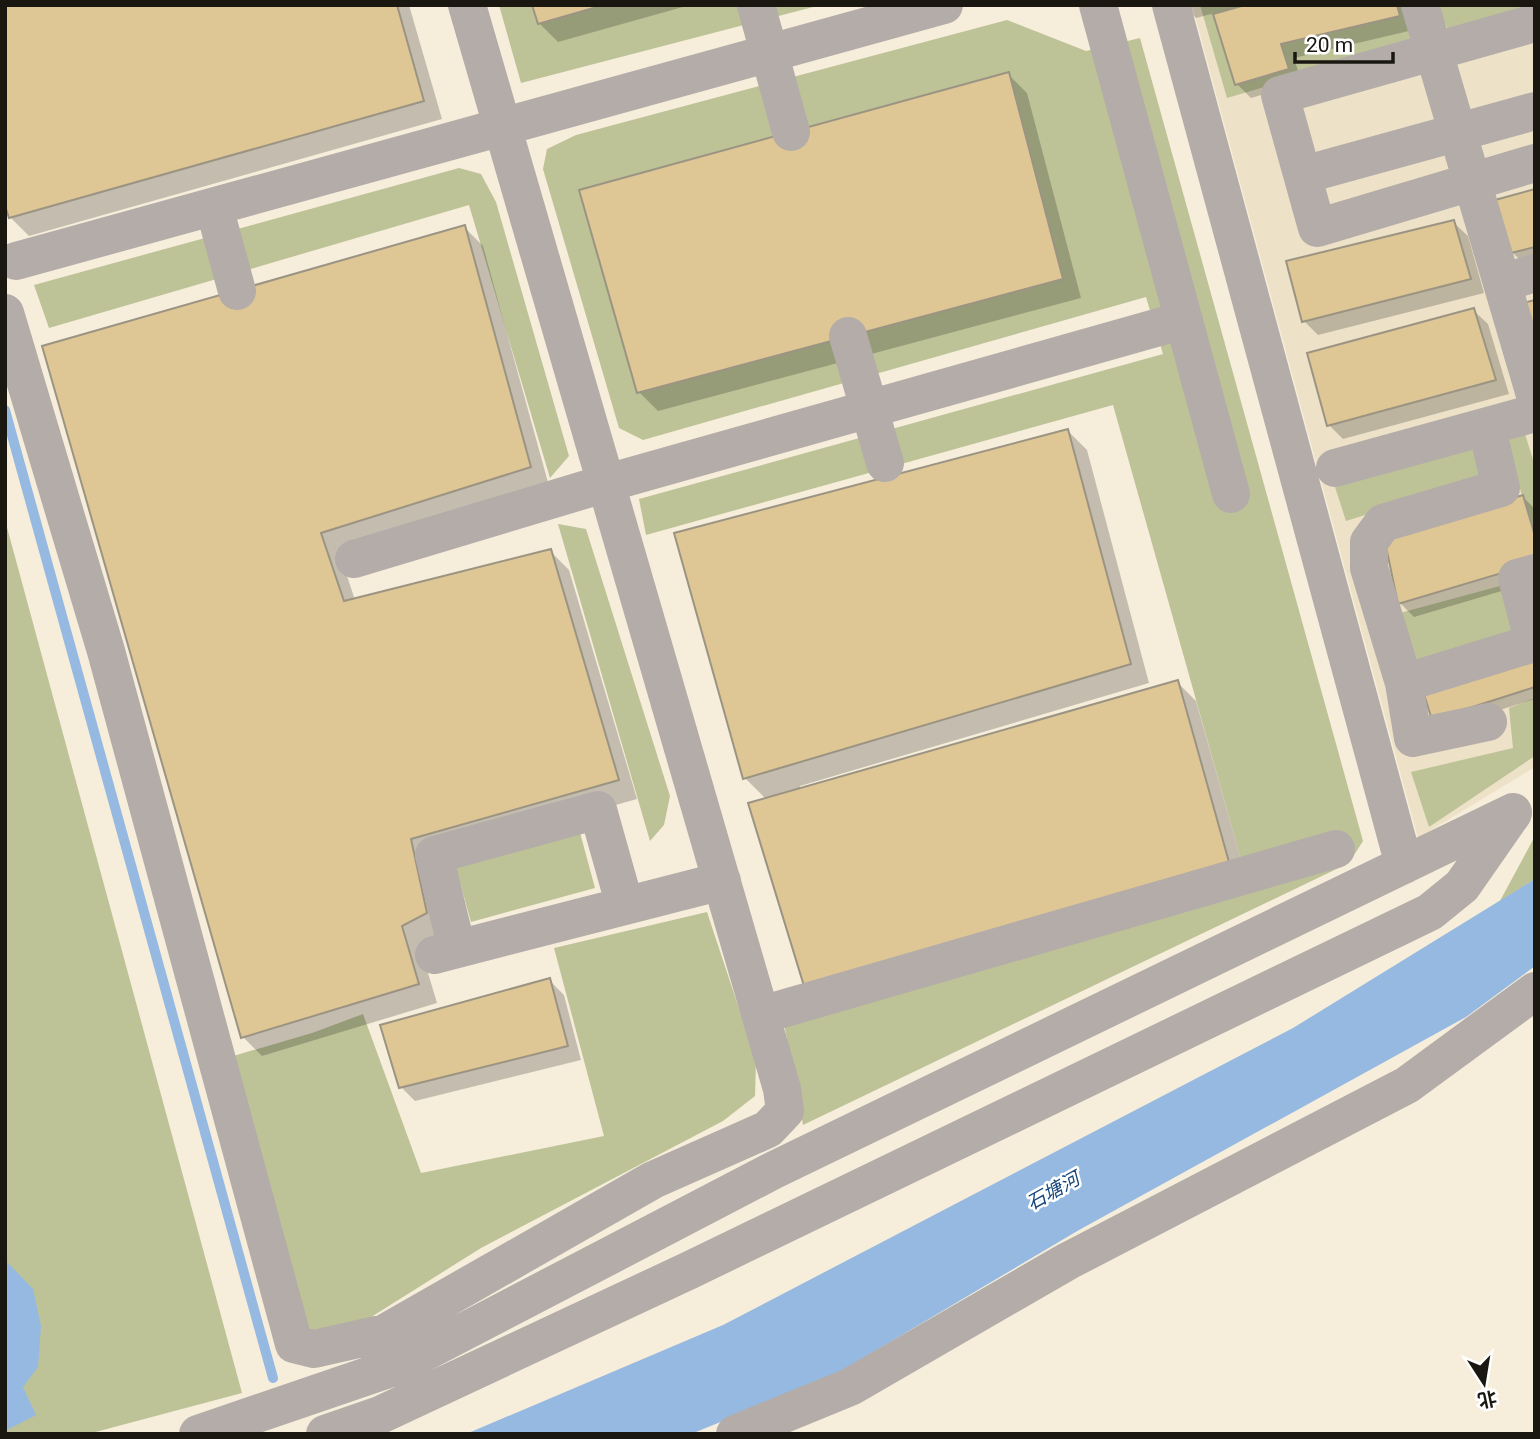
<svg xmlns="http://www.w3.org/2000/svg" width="1540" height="1439" viewBox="0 0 1540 1439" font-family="Roboto,'Noto Sans SC',sans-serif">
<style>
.built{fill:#ede1c8}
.green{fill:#bdc397}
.water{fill:#95b9e1}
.shadow{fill:#0003}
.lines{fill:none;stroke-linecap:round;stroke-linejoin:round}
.stream{stroke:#95b9e1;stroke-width:10}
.building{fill:#dec695;stroke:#9b9483;stroke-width:2}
.minor{stroke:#b4aca8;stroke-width:38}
.labels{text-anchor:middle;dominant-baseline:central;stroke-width:5;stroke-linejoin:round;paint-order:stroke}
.water-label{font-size:19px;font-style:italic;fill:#144679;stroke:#fff}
</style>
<rect width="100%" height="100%" fill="#f6eddb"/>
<path class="built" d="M1192,5H1535V767L1418,838Z"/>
<path class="green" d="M499,5H821L521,83Z
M1200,5H1405L1416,42L1227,98Z
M1435,5H1535L1450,33Z
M1007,20L1086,51L1140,38L1363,841L1349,863L803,1125L784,1023L1249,888L1113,405L646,535L639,499L1163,354L1146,297L643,440L619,428L543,169L547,149L576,135Z
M459,168L481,174L496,202L569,456L550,478L469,205L49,328L34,285Z
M1525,434L1535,466V536L1504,439Z
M1474,448L1482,478L1346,521L1335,487Z
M5,520L242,1393L88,1434H5Z
M558,524L586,529L670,796L664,825L650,841Z
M1500,586L1513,634L1410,665L1396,614Z
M1535,698V756L1429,827L1411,772L1513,748L1509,708Z
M579,829L595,888L471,922L451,850Z
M1535,836V879L1500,901Z
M707,912L756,1060L755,1096L723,1121L481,1248L368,1319L309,1334L223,1059L312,1033L363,1014L421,1173L604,1136L554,948Z"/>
<path class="water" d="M1535,879V966L1466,1017L1079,1230L831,1377L691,1434H466L723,1325L1293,1028Z
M5,1260L33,1289L41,1326L38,1367L23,1387L36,1415L5,1431Z"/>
<path class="shadow" d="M5,5H409L442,119L29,236L10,217Z
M533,5H690L558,42L539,23Z
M1183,5H1405L1413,30L1294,58L1302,83L1251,98L1237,84L1215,13L1196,18Z
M1008,74L1027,93L1081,298L658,411L639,392Z
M1535,191V265L1527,267L1512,252Z
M1453,222L1468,236L1484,293L1318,335L1304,321Z
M464,227L483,246L549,486L339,552L355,600L550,551L569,570L637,799L429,858L445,932L420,946L437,1003L262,1056L243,1037L44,348Z
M1473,310L1488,324L1509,394L1343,439L1329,425Z
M1068,431L1087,450L1149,683L800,786V790L1177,682L1196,701L1247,881L766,799L745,778Z
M1523,497L1535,509V581L1414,617L1400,603Z
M1535,657V699L1443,728Z
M549,980L564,995L581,1060L415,1101L401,1087Z"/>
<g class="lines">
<path class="stream" d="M5,410L273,1378"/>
</g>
<path class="building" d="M5,5H397L424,101L9,218L5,206Z
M532,5H604L538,24Z
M1245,5H1397L1400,16L1281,44L1289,69L1235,85L1213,14Z
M1009,72L1063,279L637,393L579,190Z
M1535,189V247L1511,253L1495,200Z
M1454,220L1471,279L1302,322L1286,261Z
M465,225L531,467L321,533L344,601L551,549L619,780L411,839L427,913L402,926L419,984L241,1038L42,346Z
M1535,300V346L1523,303Z
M1474,308L1496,380L1327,426L1307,353Z
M1068,429L1131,664L743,779L674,533Z
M1523,495L1535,536V563L1398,604L1384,537Z
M1535,655V687L1432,720L1423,691Z
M1178,680L1229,862L804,986L748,803Z
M550,978L568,1046L399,1088L380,1025Z"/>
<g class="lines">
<path class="minor" d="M756,5L791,132
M1098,5L1231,494
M1171,5L1404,865
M1420,5L1535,395
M1535,23L1280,95L1317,228L1535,163
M1303,175L1535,111
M214,207L237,291
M16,261L944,5
M1502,283L1535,273
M5,313L106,651L294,1344L314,1349L385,1333L653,1180L768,1129L785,1111L782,1089L467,5
M848,336L885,463
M1487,428L1501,488L1383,523L1369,542V568L1404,683L1413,738L1488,722
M1335,468L1535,413
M354,559L607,483L1184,320
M1404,683L1534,643L1517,578L1535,573
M457,949L434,855L598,810L625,906
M434,955L722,881
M761,1015L1336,849
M198,1434L400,1365L772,1171L1513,812
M325,1434L380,1415L690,1270L1430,912L1462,886L1513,813
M735,1434L850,1387L1068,1261L1407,1085L1535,991"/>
</g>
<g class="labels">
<g class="water-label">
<text transform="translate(1053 1191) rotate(-29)">石塘河</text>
</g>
</g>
<rect width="1540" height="1439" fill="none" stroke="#1a1711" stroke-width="14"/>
<g transform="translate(1484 1383) rotate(168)" stroke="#ffffff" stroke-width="5" paint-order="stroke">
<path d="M0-5L12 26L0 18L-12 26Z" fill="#1a1711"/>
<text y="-10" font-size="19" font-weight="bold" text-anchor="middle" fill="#1a1711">北</text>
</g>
<path d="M1295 52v10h98v-10" fill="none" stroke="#1a1711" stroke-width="3.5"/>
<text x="1306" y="52" font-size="21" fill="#1a1711" stroke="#ffffff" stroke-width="5" paint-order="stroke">20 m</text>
</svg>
